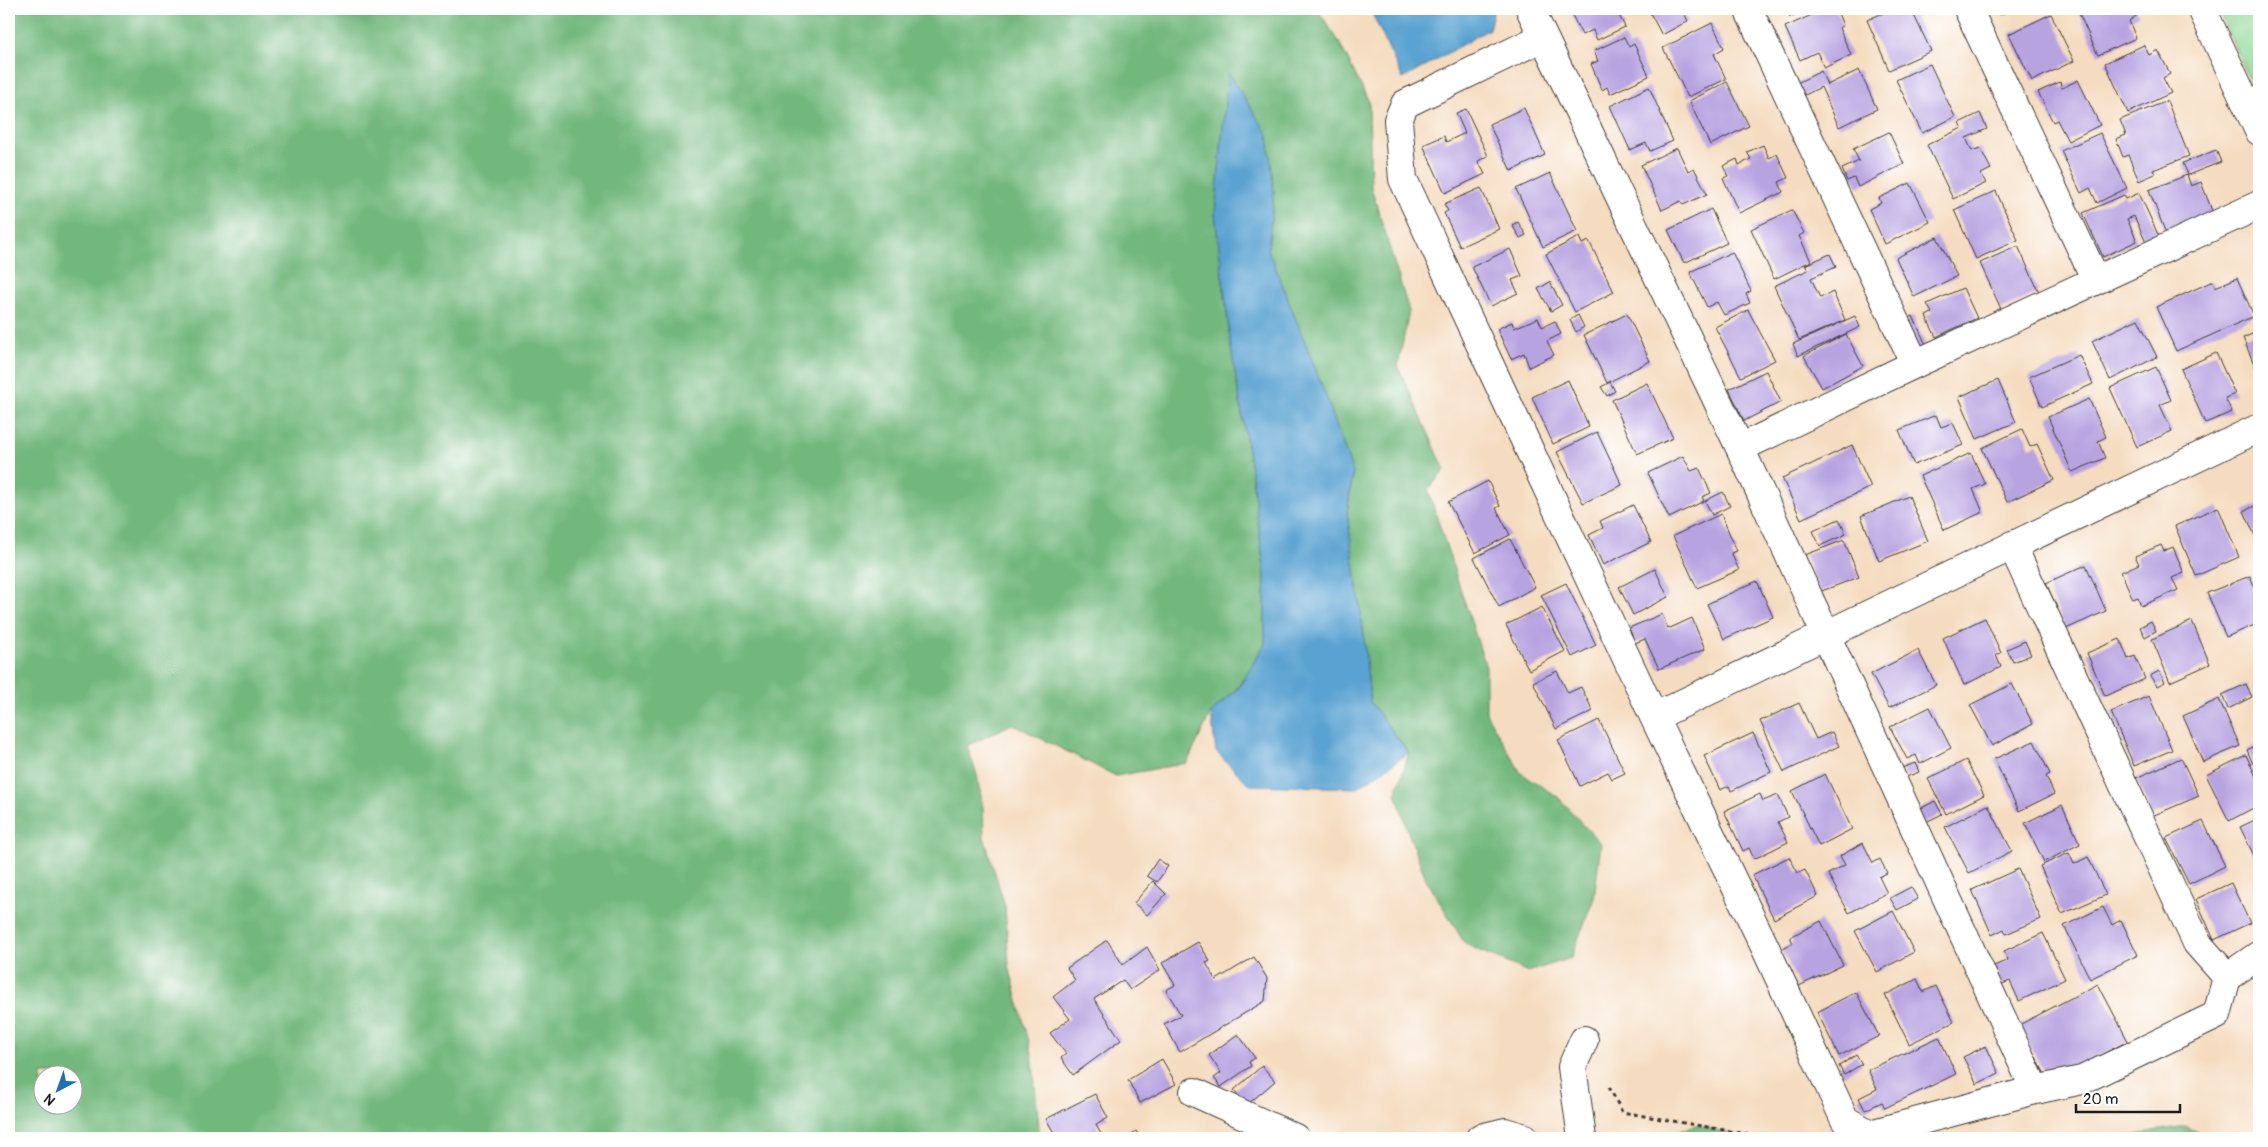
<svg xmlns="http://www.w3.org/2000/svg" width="2268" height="1147" viewBox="0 0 2268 1147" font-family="Pangolin,sans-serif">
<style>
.green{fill:#8dd793;stroke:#547a58}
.forest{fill:#72b87d;stroke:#476a4c;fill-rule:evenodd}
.water{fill:#5aa2d1;stroke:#3b5f76}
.building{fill:#b8a3e1}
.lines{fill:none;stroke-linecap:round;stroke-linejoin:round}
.minor-casing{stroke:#3d3935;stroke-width:30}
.path{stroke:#3d3935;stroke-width:3;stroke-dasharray:4 4;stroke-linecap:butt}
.minor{stroke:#fff;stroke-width:28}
</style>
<rect width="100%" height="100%" fill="#fff"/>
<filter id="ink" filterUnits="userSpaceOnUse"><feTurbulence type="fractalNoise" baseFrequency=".02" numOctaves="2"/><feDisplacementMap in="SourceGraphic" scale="10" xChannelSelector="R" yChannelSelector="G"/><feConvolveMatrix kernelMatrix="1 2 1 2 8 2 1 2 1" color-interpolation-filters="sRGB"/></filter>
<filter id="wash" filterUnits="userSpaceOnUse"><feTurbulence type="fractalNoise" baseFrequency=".0096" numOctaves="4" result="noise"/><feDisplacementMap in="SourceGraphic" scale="20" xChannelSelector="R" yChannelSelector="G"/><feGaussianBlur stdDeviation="1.12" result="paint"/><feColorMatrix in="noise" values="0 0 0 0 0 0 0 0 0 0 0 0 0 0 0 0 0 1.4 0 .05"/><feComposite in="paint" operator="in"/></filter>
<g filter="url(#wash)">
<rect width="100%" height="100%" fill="#f5dcc0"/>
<path class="green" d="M2218,9H2259V102Z"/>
<path class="forest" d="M9,9H1317L1338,40L1369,102L1371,187L1409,311L1398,366L1445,470L1428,490L1486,667V713L1521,773L1558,797L1601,844L1594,898L1571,958L1528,972L1465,944L1426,879L1408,832L1396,793L1409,753L1370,702L1364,636L1347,513L1353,473L1326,396L1268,249L1274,192L1228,74L1215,213L1231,348L1250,463L1265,575V644L1238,687L1211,713L1187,763L1116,776L1012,724L967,746L977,775L983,807L984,837L1005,906L1009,966L1032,1053L1040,1138H9ZM42,1074H72V1104H42Z
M1695,1125L1750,1138H1664Z
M2185,1126L2212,1138H2110Z"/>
<path class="water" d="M1370,9H1494L1489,29L1403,79Z
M1228,73L1268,134L1274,192L1268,249L1326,396L1353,473L1347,513L1364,636L1370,702L1409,753L1357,788L1250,785L1216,752L1211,713L1239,687L1265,644V575L1250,463L1231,348L1215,213Z"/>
<g id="blocks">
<path class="building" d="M1569,9H1616L1625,27L1597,40L1593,30L1582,35Z
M1648,9H1682L1688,21L1662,35Z
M1786,9H1808L1790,17Z
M1825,9H1836L1843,25L1839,28L1851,55L1824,68L1817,52L1800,60L1785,27Z
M1892,9H1917L1912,11L1931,51L1889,70L1867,20Z
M1998,9H2013L2000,15Z
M2077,9H2136L2139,14L2129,21L2136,38L2098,55Z
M2051,14L2074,61L2032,81L2009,34Z
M1712,23L1724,48L1714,54L1726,79L1688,97L1663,48Z
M1624,37L1629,47L1634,44L1649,76L1610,94L1607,87L1602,90L1591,64L1598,61L1594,51Z
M2144,45L2149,55L2158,50L2170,74L2163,78L2171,93L2128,113L2105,63Z
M1930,64L1955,117L1922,133L1896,80Z
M1859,70L1877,109L1839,127L1821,87L1793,101L1787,88L1821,71L1827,85Z
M2078,80L2100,125L2068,141L2057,120L2053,122L2038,92L2060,82L2062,88Z
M1727,82L1749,126L1710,145L1689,101Z
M1649,87L1673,141L1650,151L1646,143L1630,150L1610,106Z
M2167,101L2189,156L2153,170L2155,174L2139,181L2128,155L2123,157L2116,139L2126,135L2120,120Z
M1524,108L1545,155L1511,171L1489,124Z
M1466,109L1488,156L1478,161L1485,174L1445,193L1423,145L1444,136L1446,142L1465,133L1456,113Z
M1980,113L1987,129L1966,138L1972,151L1980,148L1991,169L1981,174L1986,183L1953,199L1927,145L1962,128L1959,123Z
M1889,132L1904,164L1858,187L1854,178L1847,181L1842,169L1859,161L1853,149Z
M2100,133L2127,188L2097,203L2090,188L2081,193L2061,151Z
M1763,145L1769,158L1777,154L1788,178L1779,182L1783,192L1739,213L1723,178L1728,176L1723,166L1737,159L1739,165L1751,159L1747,152Z
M1677,148L1688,171L1694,168L1707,194L1683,205L1681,201L1662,210L1641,165Z
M2216,150L2221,162L2188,175L2183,163Z
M1550,173L1577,231L1543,247L1516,189Z
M2187,175L2191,186L2201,182L2216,221L2168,239L2149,190Z
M1910,183L1930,222L1885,244L1869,209L1881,203L1879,198Z
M1481,188L1499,229L1460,247L1444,213L1448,211L1444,204Z
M1996,191L2018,240L1976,259L1954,210Z
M2139,193L2161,241L2148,247L2134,216L2127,219L2137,241L2103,257L2083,213L2124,195L2126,199Z
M1711,209L1727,243L1684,263L1668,230Z
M1792,210L1804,233L1799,236L1811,261L1774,279L1751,229Z
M1518,222L1526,235L1520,238L1512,225Z
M1579,237L1582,244L1589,241L1614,292L1575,312L1546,254Z
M1937,237L1957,276L1914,297L1896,258Z
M2018,246L2039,292L2001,309L1980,263Z
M1510,249L1522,276L1512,280L1518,293L1491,306L1472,267Z
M1732,252L1751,291L1746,294L1750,303L1724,315L1717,302L1707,307L1690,272Z
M1830,254L1836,267L1811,278L1820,298L1833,292L1845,320L1799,340L1774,286L1808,270L1805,265Z
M2237,278L2254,316L2176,351L2156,307L2213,281L2215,287Z
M1550,282L1562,305L1551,311L1538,289Z
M1963,288L1977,318L1936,337L1926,316L1932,313L1927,304Z
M1748,310L1775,360L1741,377L1715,327Z
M1627,314L1650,361L1607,383L1584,335Z
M1578,315L1584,327L1576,332L1570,320Z
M1855,316L1860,327L1798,356L1793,344Z
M1913,316L1926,345L1911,352L1898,323Z
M1538,318L1542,327L1555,321L1561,334L1547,341L1554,355L1529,367L1524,353L1511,359L1497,329L1512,322L1514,328Z
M2138,319L2157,357L2110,380L2092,341Z
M2259,331V376L2243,338Z
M1846,334L1863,366L1822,388L1804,356Z
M2216,353L2235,394L2225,398L2232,412L2205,423L2181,369Z
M2079,355L2093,384L2042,407L2029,377Z
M2156,367L2171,400L2160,405L2172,431L2137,447L2110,388Z
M1766,371L1781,402L1744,421L1729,389Z
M1568,380L1589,427L1553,444L1532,397Z
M1998,380L2016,422L1977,439L1959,397Z
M1610,382L1615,391L1607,396L1601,387Z
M1647,383L1673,438L1637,454L1612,400Z
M2089,399L2106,437L2098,441L2105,458L2072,472L2048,417Z
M1936,415L1941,427L1953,423L1963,445L1914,465L1899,430Z
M2022,429L2030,447L2037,444L2054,480L2007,502L1982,448Z
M1597,432L1622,485L1583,503L1557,452Z
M1852,445L1871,487L1801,519L1782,478Z
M1971,453L1985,484L1973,489L1983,512L1944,530L1920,476Z
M1683,456L1691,471L1699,468L1711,493L1702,497L1704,501L1669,518L1648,473Z
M1488,481L1500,506L1496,508L1510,535L1475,553L1448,502Z
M1723,492L1730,506L1712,515L1705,501Z
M1909,496L1928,541L1879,561L1861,516Z
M2259,504V545L2244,511Z
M1633,505L1651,542L1603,565L1589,535L1603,528L1600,521Z
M2218,507L2239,557L2196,576L2175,526Z
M1721,514L1737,551L1731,553L1739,570L1697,588L1673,536Z
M1839,519L1846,534L1820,546L1813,531Z
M1510,539L1535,587L1499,607L1474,558Z
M1844,540L1859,577L1819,592L1805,555Z
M2161,545L2164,551L2173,547L2184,573L2172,578L2178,590L2141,606L2138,597L2133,599L2121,572L2139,564L2135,556Z
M2086,565L2106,611L2066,629L2046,583Z
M1655,569L1668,597L1633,615L1619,587Z
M2250,576L2259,598V618L2255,620L2257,624L2226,637L2207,593Z
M1757,581L1773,617L1724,639L1707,604Z
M1566,583L1596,645L1572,657L1541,595Z
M1542,607L1565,651L1529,670L1506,625Z
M1662,614L1668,629L1692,618L1705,649L1659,669L1645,639L1635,643L1629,628Z
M1985,618L2001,653L1996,655L2001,667L1964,685L1943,638Z
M2151,621L2156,631L2145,637L2140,627Z
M2192,621L2210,664L2170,682L2152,639Z
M2120,639L2128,659L2135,656L2145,679L2105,696L2087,653Z
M2025,641L2031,655L2013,662L2007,649Z
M1918,650L1936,685L1889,708L1871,674Z
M1557,671L1568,693L1581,687L1593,711L1556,729L1533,682Z
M2159,671L2165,682L2157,686L2150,676Z
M2012,684L2033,724L1992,746L1970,705Z
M2246,684L2252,697L2228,709L2222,695Z
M2149,696L2172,750L2134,766L2111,712Z
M2219,699L2240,746L2203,762L2183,716Z
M1799,703L1816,739L1832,732L1839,746L1784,772L1760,721Z
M1930,707L1951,748L1920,764L1916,755L1907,759L1890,727Z
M1599,720L1625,773L1612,779L1608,772L1580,786L1558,740Z
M1753,733L1771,772L1731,791L1729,786L1720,790L1704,756Z
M2034,741L2050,774L2046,776L2054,794L2019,811L1994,759Z
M2259,744V762L2253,764L2247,750Z
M2246,755L2259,783V805L2229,821L2206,775Z
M2181,758L2199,796L2152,816L2136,778Z
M1966,760L1984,795L1946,814L1928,779Z
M1915,763L1919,772L1906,777L1902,768Z
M1825,774L1852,829L1819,846L1792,791Z
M1760,794L1763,801L1778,795L1788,817L1778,822L1788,842L1754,859L1749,848L1743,851L1724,811Z
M1935,801L1942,814L1918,826L1912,813Z
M1988,805L2012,851L1969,873L1945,827Z
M2062,805L2080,844L2044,862L2025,823Z
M2259,818V866L2240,827Z
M2203,821L2225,866L2189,884L2166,838Z
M1863,843L1873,863L1880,859L1887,873L1879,877L1887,893L1849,913L1828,874L1845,865L1840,856Z
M2069,853L2074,864L2088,857L2106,895L2062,914L2040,866Z
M1789,857L1798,873L1805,870L1818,896L1774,919L1752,875Z
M1158,859L1168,866L1157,882L1147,876Z
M2018,869L2041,919L2006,934L2004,929L1992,935L1972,890Z
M1153,881L1166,894L1147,915L1134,903Z
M2231,883L2250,923L2214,940L2196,899Z
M1911,887L1918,899L1897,910L1890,898Z
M2103,907L2112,925L2121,920L2138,955L2090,979L2064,926Z
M1893,911L1914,952L1877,972L1855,931Z
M1821,921L1843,965L1799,986L1781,949L1793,943L1790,937Z
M2043,933L2065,979L2019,1001L2010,981L2002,984L1994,966L2008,960L2004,951Z
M1107,940L1123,965L1147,947L1160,970L1130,990L1123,980L1094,999L1121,1040L1073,1075L1061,1058L1066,1054L1050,1033L1070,1019L1053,997L1075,980L1067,968Z
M1198,942L1210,961L1206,963L1216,980L1254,957L1267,978L1265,1001L1180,1052L1164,1024L1181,1015L1166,990L1175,985L1162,963Z
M1917,979L1923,992L1936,986L1954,1022L1909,1044L1885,995Z
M2098,984L2128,1041L2049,1082L2019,1025Z
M1856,992L1879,1036L1839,1056L1817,1012Z
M1238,1034L1255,1058L1249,1062L1251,1066L1221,1087L1214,1078L1221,1073L1209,1055Z
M1939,1037L1956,1074L1885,1108L1882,1102L1865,1110L1859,1098L1877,1089L1868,1070Z
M1986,1046L1999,1073L1977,1084L1963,1057Z
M1856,1055L1862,1064L1844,1075L1839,1066Z
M1162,1059L1176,1084L1140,1103L1128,1080Z
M1262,1066L1275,1081L1247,1105L1234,1090Z
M1095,1094L1108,1118L1096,1125L1102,1136L1098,1138H1057L1046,1119Z
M1136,1131L1141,1138H1126Z"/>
</g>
</g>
<g filter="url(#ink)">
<use href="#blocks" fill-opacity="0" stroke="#3d3935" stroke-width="1"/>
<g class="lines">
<defs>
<path id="minor" d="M1530,9L1740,448L2035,1090
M1748,9L1915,364
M1968,9L2096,280
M2202,9L2259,131
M1543,37L1405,104L1398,120L1403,179L1654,717L1764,945L1845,1120L1870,1134L2035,1090L2082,1080L2217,1015L2227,977L2259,955
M1740,448L1915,364L2259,205
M2012,545L2197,943L2227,977
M1654,717L2259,428
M1194,1092L1295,1138
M1480,1138L1505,1132L1525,1138
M1582,1138L1572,1067L1584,1040"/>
</defs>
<use href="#minor" class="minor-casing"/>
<path class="path" d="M1609,1087L1622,1112L1769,1138"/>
<use href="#minor" class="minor"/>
</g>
</g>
<rect width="2268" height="1147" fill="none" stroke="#fff" stroke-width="30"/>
<g transform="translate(58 1090) rotate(221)"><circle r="24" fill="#ffffff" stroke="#a4a4a4"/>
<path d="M0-4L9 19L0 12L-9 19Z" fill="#1f6fb2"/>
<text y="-8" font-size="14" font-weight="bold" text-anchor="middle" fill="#1c1c1c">N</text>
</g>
<path d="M2076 1104v8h104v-8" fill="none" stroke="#1c1c1c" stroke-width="2.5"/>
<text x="2083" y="1104" font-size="15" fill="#1c1c1c" stroke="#ffffff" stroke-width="4" paint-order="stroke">20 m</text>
</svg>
